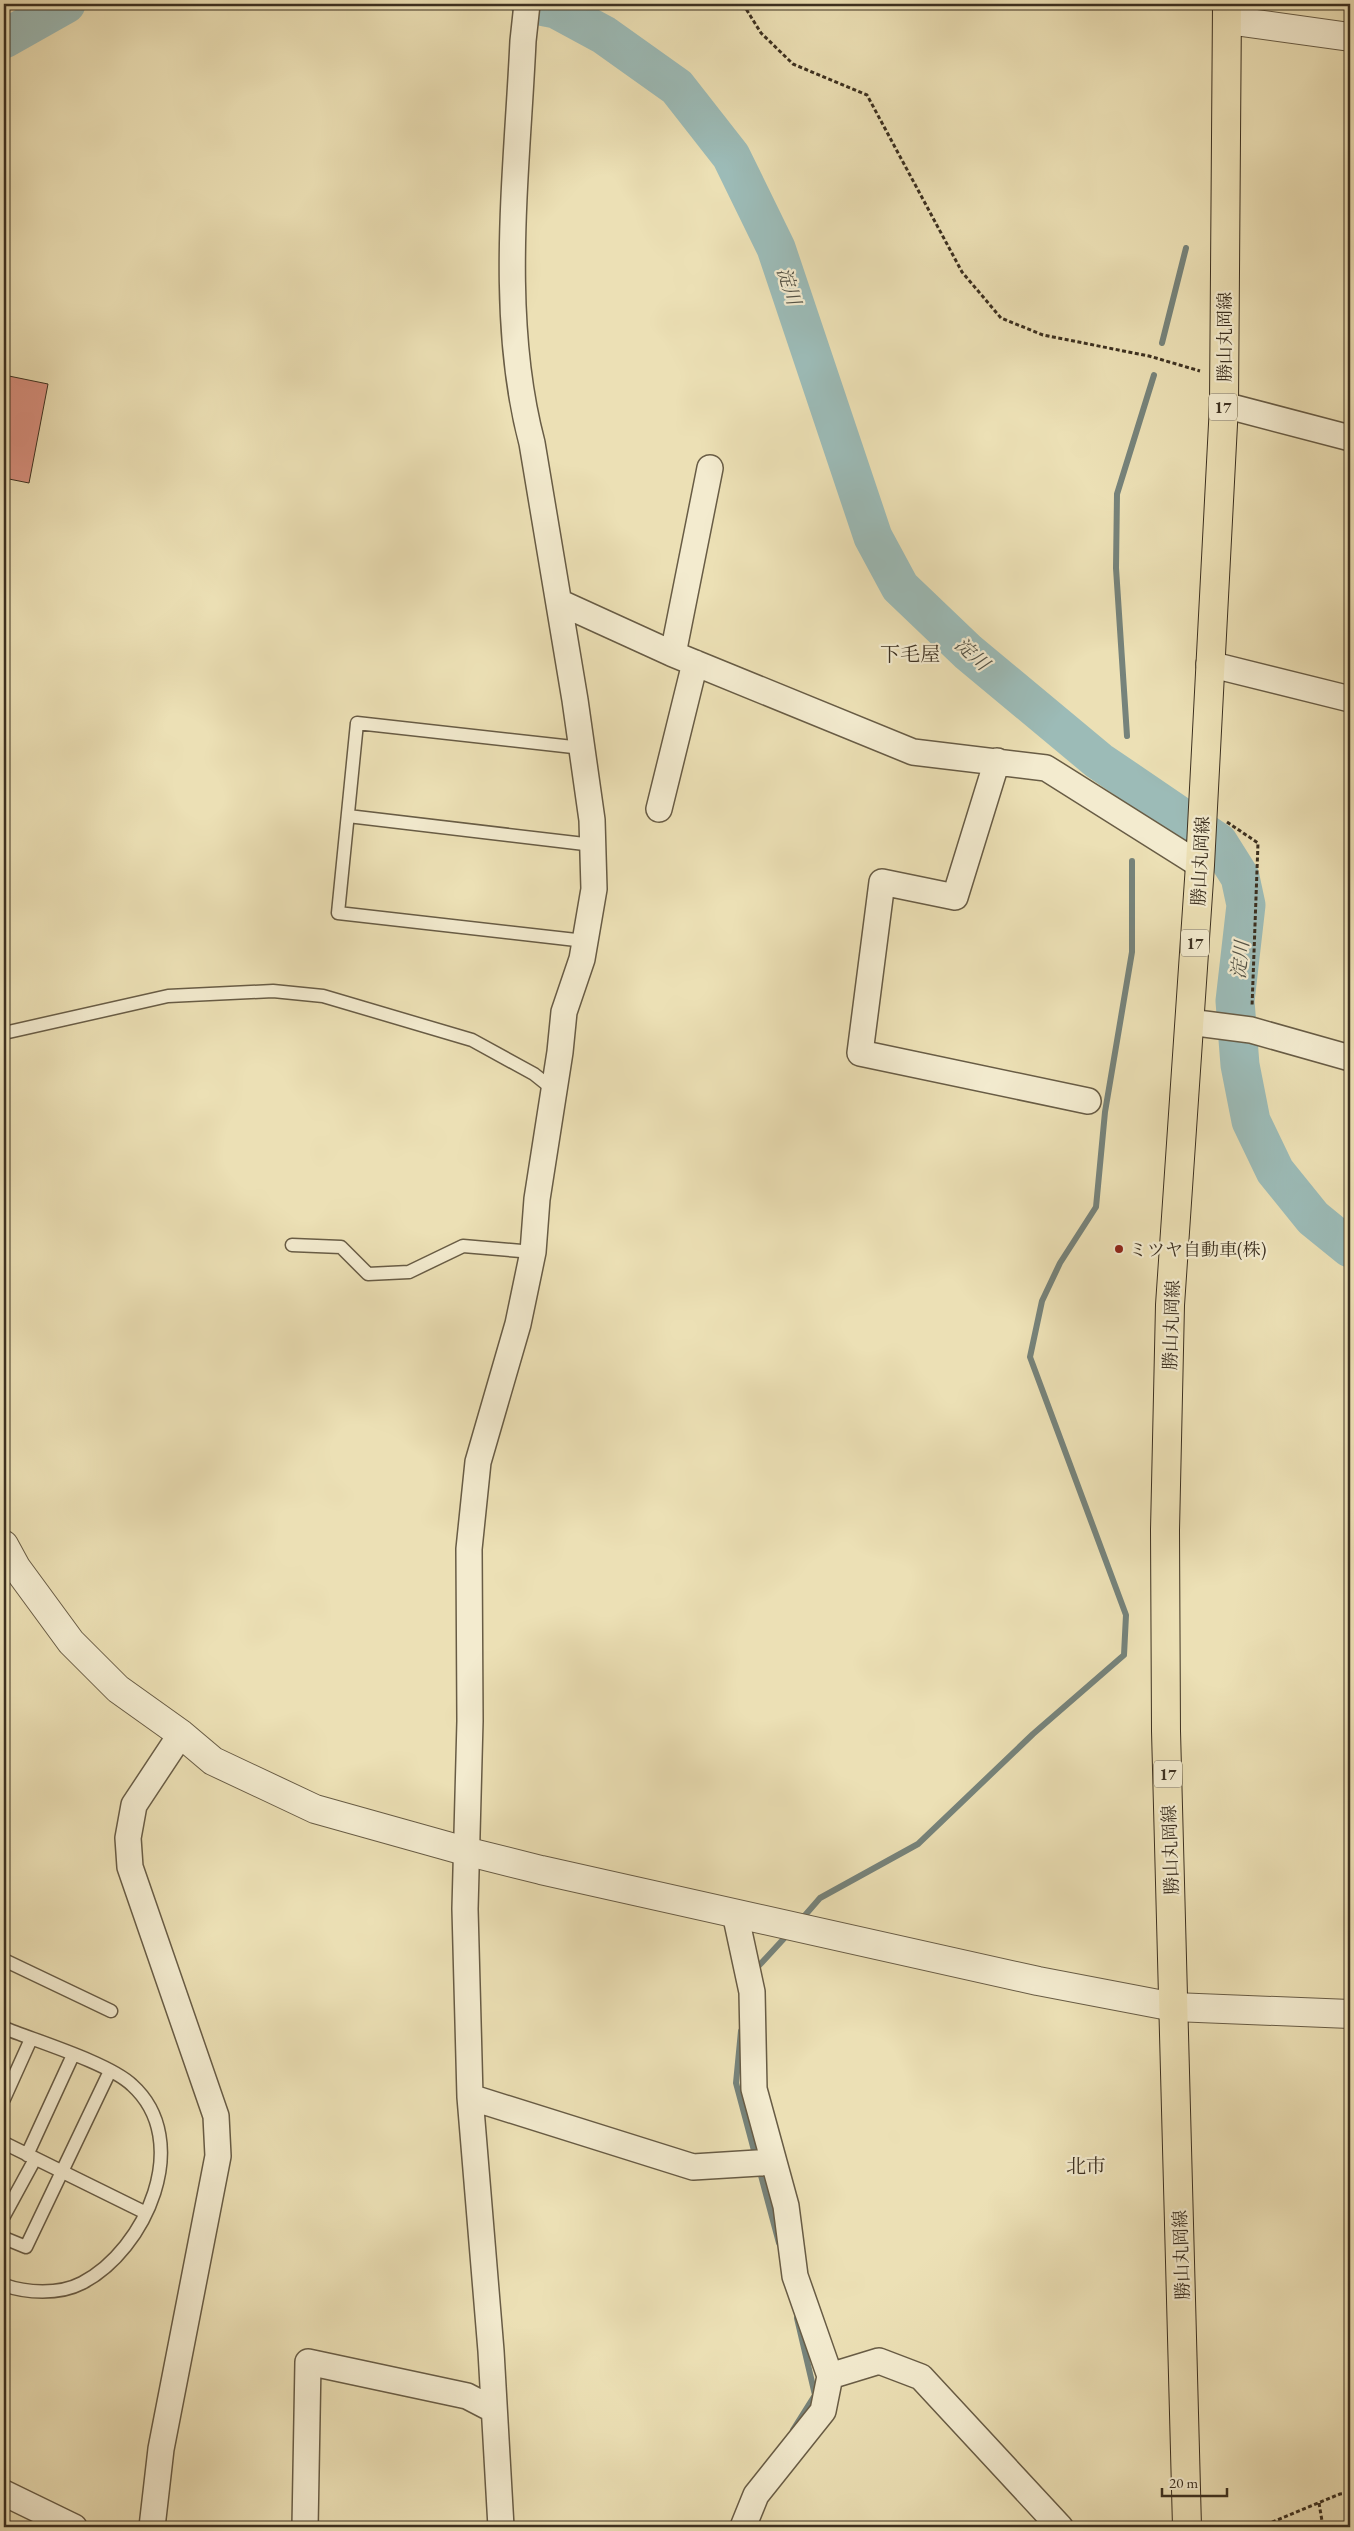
<svg xmlns="http://www.w3.org/2000/svg" width="1354" height="2531" viewBox="0 0 1354 2531" font-family="'EB Garamond','Noto Serif JP',serif">
<style>
.lines{fill:none;stroke-linecap:round;stroke-linejoin:round}
.stream{stroke:#76837b;stroke-width:6}
.river{stroke:#9cbbb7;stroke-width:39}
.building{fill:#d9907f;stroke:#3c3020}
.service-casing{stroke:#685c45;stroke-width:15}
.minor-casing{stroke:#685c45;stroke-width:28}
.tertiary-casing{stroke:#685c45;stroke-width:30}
.primary-casing{stroke:#3c3020;stroke-width:30}
.path{stroke:#3c3020;stroke-width:3;stroke-dasharray:4 2.5;stroke-linecap:butt}
.service{stroke:#f3ebcf;stroke-width:12}
.minor{stroke:#f3ebcf;stroke-width:25}
.tertiary{stroke:#f3ebcf;stroke-width:28}
.primary{stroke:#ece0b5;stroke-width:28}
.poi-dot{fill:#8f2418;stroke:#f3ebcf;stroke-width:2}
.labels{text-anchor:middle;dominant-baseline:central;stroke-width:4.5;stroke-linejoin:round;paint-order:stroke}
.shield{fill:#f3ebcf;stroke:#736854;stroke-width:1}
.shield-label{font-size:16px;font-weight:bold;fill:#3c3020}
.street-label{font-size:18px;fill:#3c3020;stroke:#f3ebcf}
.poi-label{font-size:18px;fill:#3c3020;stroke:#f3ebcf;text-anchor:start}
.water-label{font-size:19px;font-style:italic;fill:#545346;stroke:#f3ebcf}
.quarter-label{font-size:20px;fill:#3c3020;stroke:#f3ebcf}
</style>
<rect width="100%" height="100%" fill="#ece0b5"/>
<filter id="stains"><feTurbulence type="fractalNoise" baseFrequency=".004" numOctaves="4"/><feColorMatrix values="0 0 0 0 .2 0 0 0 0 .09 0 0 0 0 .02 0 0 0 .5 -.17"/></filter>
<radialGradient id="worn" r=".72"><stop offset=".6" stop-color="#630" stop-opacity="0"/><stop offset="1" stop-color="#630" stop-opacity=".3"/></radialGradient>
<g class="lines">
<path class="stream" d="M1162,343L1186,248
M1127,736L1116,568L1117,494L1154,375
M800,1921L820,1898L918,1844L1033,1734L1124,1655L1126,1615L1030,1357L1042,1301L1060,1263L1096,1207L1105,1112L1132,952V861
M754,1971L790,1932
M741,2031L736,2083L756,2158
M759,2168L779,2243
M793,2430L815,2395L797,2318"/>
<path class="river" d="M530,4L556,9L604,35L677,87L731,156L776,248L873,537L900,587L968,652L1099,761L1218,842L1240,877L1246,905L1235,1001L1240,1065L1251,1121L1275,1171L1313,1218L1350,1248
M4,39L66,4"/>
</g>
<path class="building" d="M4,375L48,384L29,483L4,478Z"/>
<g class="lines">
<defs>
<path id="service" d="M582,748L357,723L338,913L585,941
M348,816L593,845
M4,1033L168,996L273,991L323,996L472,1040L534,1074L554,1090
M292,1245L341,1247L368,1274L409,1272L463,1246L533,1252
M4,1960L111,2011
M4,2028C36,2041 109,2063 132,2085C194,2141 146,2250 82,2283C59,2295 26,2293 4,2285
M4,2099L31,2039
M4,2143L146,2213
M27,2155L73,2055
M4,2216L35,2159
M4,2238L26,2247L110,2071"/>
<path id="minor" d="M1224,405L1350,438
M559,602L673,654L913,752L1046,768L1200,865
M673,654L710,468
M1209,664L1350,699
M997,761L955,897L882,882L860,1053L1088,1101
M659,809L695,663
M1189,1022L1251,1030L1350,1058
M735,1913L752,1992L754,2089L786,2206L795,2276L830,2376L823,2411L756,2495L743,2527
M470,2097L693,2167L774,2162
M830,2376L879,2361L921,2377L1060,2527
M4,2493L74,2527
M152,2527L161,2449L218,2156L216,2116L130,1867L128,1838L134,1805L181,1734
M305,2527L308,2362L467,2396L494,2410
M501,2527L491,2351L470,2097L465,1909L470,1721L469,1549L478,1462L518,1324L533,1252L537,1199L560,1052L564,1012L582,959L594,889L592,820L575,700L532,443C498,315 517,172 523,41L527,4"/>
<path id="tertiary" d="M1227,20L1350,37
M4,1545L16,1567L71,1642L118,1689L181,1734L213,1761L315,1809L465,1851L541,1870L1038,1981L1174,2007L1350,2014"/>
<path id="primary" d="M1187,2527L1166,1731L1165,1530L1170,1305L1200,865L1224,405L1227,4"/>
</defs>
<use href="#service" class="service-casing"/>
<use href="#minor" class="minor-casing"/>
<use href="#tertiary" class="tertiary-casing"/>
<use href="#primary" class="primary-casing"/>
<path class="path" d="M743,4L761,33L793,64L867,95L962,272L1001,318L1043,335L1149,356L1200,371
M1227,822L1258,843L1252,1007
M1319,2503L1323,2527
M1260,2527L1340,2494L1350,2493"/>
<use href="#service" class="service"/>
<use href="#minor" class="minor"/>
<use href="#tertiary" class="tertiary"/>
<use href="#primary" class="primary"/>
</g>
<circle class="poi-dot" cx="1119" cy="1249" r="5"/>
<g class="labels">
<g class="shield">
<rect x="1209" y="393.5" width="28" height="27" rx="4"/>
<rect x="1181" y="929.5" width="28" height="27" rx="4"/>
<rect x="1154" y="1760.5" width="28" height="27" rx="4"/>
</g>
<g class="shield-label">
<text x="1223" y="407">17</text>
<text x="1195" y="943">17</text>
<text x="1168" y="1774">17</text>
</g>
<g class="street-label">
<text transform="translate(1224 337) rotate(-90)">勝山丸岡線</text>
<text transform="translate(1200 861) rotate(-87)">勝山丸岡線</text>
<text transform="translate(1171 1325) rotate(-88)">勝山丸岡線</text>
<text transform="translate(1170 1850) rotate(-92)">勝山丸岡線</text>
<text transform="translate(1181 2255) rotate(-92)">勝山丸岡線</text>
</g>
<g class="poi-label">
<text x="1129" y="1249">ミツヤ自動車(株)</text>
</g>
<g class="water-label">
<text transform="translate(789 286) rotate(72)">淀川</text>
<text transform="translate(972 654) rotate(42)">淀川</text>
<text transform="translate(1240 960) rotate(-84)">淀川</text>
</g>
<g class="quarter-label">
<text x="910" y="654">下毛屋</text>
<text x="1086" y="2166">北市</text>
</g>
</g>
<rect width="1354" height="2531" fill="none" stroke="#ece0b5" stroke-width="20"/>
<rect x="5" y="5" width="1344" height="2521" fill="none" stroke="#3c3020" stroke-width="2.5"/>
<rect x="10" y="10" width="1334" height="2511" fill="none" stroke="#3c3020"/>
<path d="M1162 2488v8h65v-8" fill="none" stroke="#3c3020" stroke-width="2.5"/>
<text x="1169" y="2488" font-size="15" fill="#3c3020" stroke="#f3ebcf" stroke-width="4" paint-order="stroke">20 m</text>
<rect width="100%" height="100%" filter="url(#stains)"/>
<rect width="100%" height="100%" fill="url(#worn)"/>
</svg>
